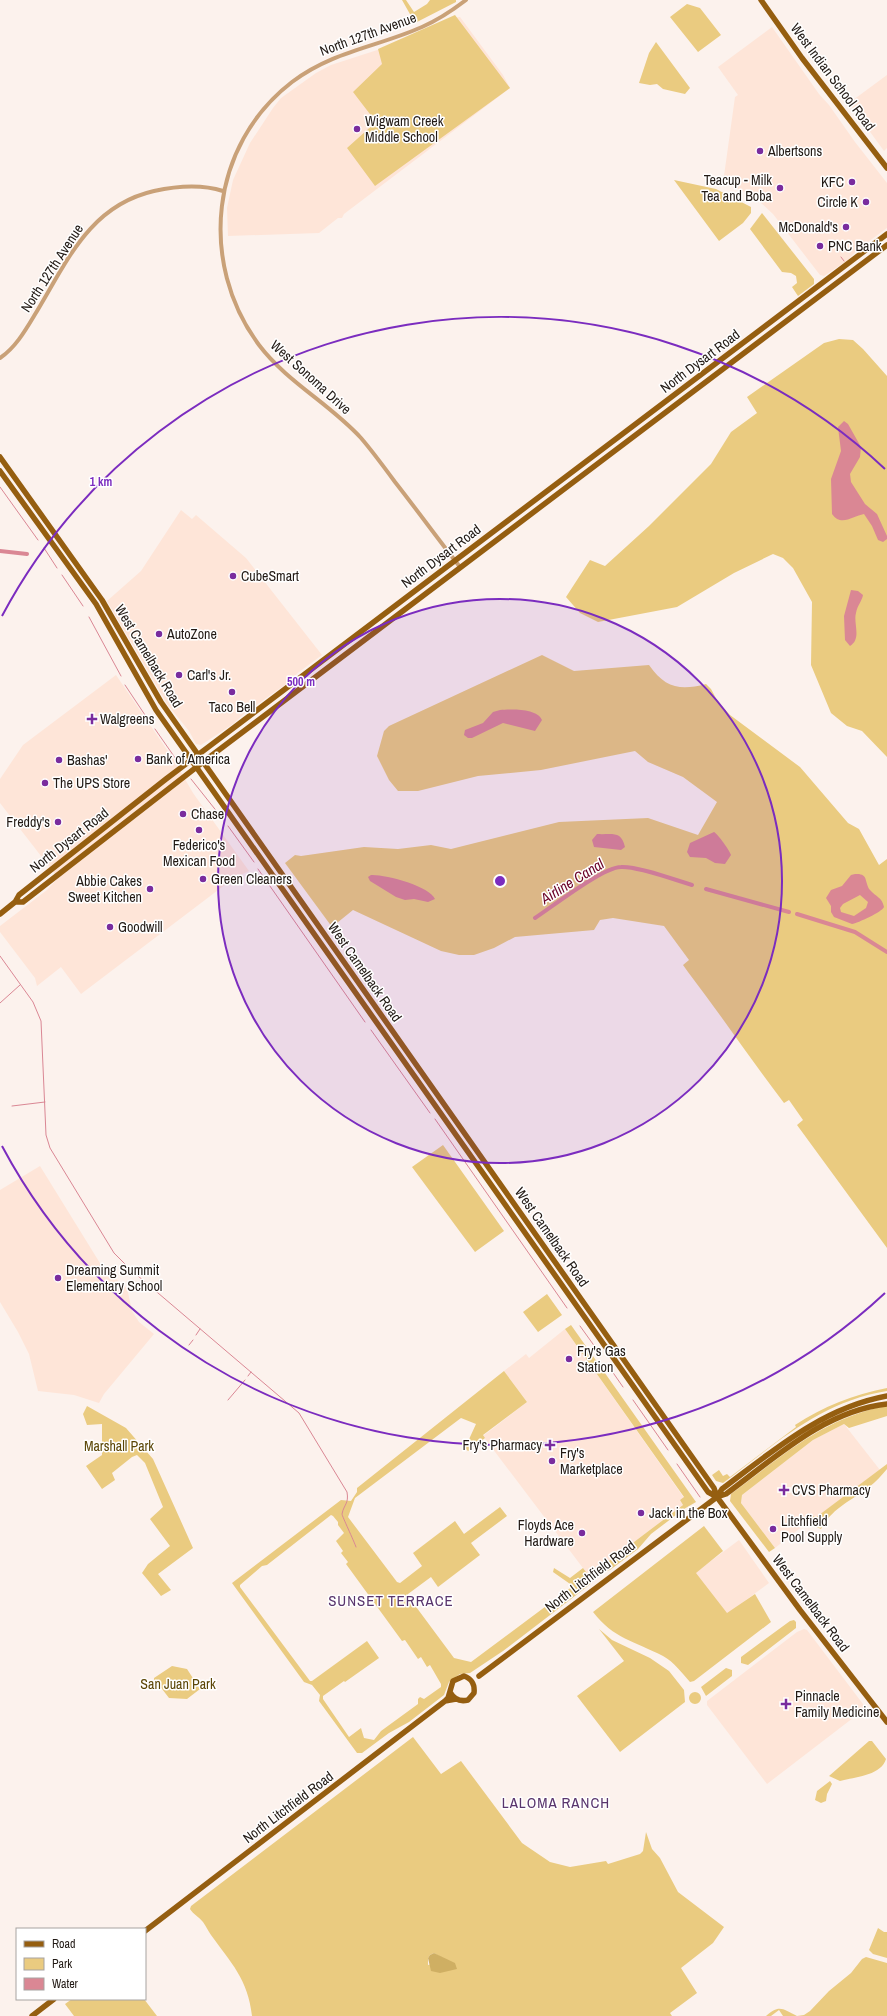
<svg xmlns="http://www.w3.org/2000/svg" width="887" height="2016" viewBox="0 0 887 2016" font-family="'Archivo Narrow',sans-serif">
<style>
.built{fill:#fee5d8}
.green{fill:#eacb80;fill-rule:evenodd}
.forest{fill:#cfaf63}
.water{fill:#da8794;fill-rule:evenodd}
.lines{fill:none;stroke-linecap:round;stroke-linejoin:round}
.stream{stroke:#da8794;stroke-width:1}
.canal{stroke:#da8794;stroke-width:4}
.minor{stroke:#c9a178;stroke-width:4}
.major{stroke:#955e10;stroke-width:5.5}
.ring{fill:none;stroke:#7b2cbf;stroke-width:2}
.poi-dot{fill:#792c9e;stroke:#fff;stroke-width:1.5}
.labels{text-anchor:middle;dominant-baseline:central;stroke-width:3;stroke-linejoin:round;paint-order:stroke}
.street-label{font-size:14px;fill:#221a15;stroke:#fff}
.poi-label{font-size:14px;fill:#221a15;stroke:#fff;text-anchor:start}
.park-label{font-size:14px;fill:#5b4505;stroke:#fff}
.water-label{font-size:15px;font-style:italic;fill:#6a0227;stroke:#fff}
.neighbourhood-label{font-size:15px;letter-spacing:1px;fill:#59356d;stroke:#fff}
.centre{fill:#7b2cbf;stroke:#fff;stroke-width:2}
.ring-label{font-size:12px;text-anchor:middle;font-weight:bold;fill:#7b2cbf;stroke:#fff;stroke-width:3;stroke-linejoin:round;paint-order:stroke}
</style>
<rect width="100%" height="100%" fill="#fcf2ed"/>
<path class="built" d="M460,17L503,75L510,88L344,214L342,218H338L319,233L228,236L227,208L233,180L250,143L273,108L281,98L316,73L331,65L402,42L451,18Z
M772,27L819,94L829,105L855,142L887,183V228L857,250L848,260L824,276L820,275L773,214L760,202L745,192L723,183L735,97L738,95L718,67Z
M887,75V148L884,151L849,103Z
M181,510L192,519L196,515L246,558L322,655L299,672L286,684L245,713L233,724L201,745L196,744L189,731L167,704L107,601L141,571Z
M116,675L174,760L193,793L249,871L234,878L81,994L61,967L37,986L35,978L0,932V926L47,890L58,878L0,803V779L23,745Z
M40,1166L103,1268L127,1288L132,1311L139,1322L154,1334L104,1394L99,1403L74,1395L38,1391L29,1354L18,1332L0,1302V1190Z
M565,1329L684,1498L680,1500L683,1505L589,1576L483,1436L527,1402L504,1371L526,1354L529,1358Z
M844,1424L880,1470L815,1518L814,1517L775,1548L741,1503L742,1495L813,1440Z
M739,1540L769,1583L727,1614L695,1573Z
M804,1629L807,1630L866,1708L767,1784L707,1705V1701L797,1632Z"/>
<path class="green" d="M402,0H406L414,12L427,4L430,0H456V2L415,23Z
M687,4L700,8L721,35L698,52L670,17Z
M455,15L510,88L375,186L347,148L376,122L353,92L382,64L378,49Z
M656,42L690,88L685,94L663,89L657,84L650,85L639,83L649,53Z
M674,180L716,189L751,207V213L743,223L719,241Z
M762,213L814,279V284L798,296L792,287L797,283L796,276L791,273L782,272L750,229Z
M839,339L853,340L863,349L887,376V757L862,731L847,726L831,713L811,665L812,602L793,568L783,558L773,554L734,573L677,607L598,622L580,613L566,597L590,560L605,566L649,526L711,464L731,432L757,413L747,397L824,343Z
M542,655L574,671L649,665C665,688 680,691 706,684L711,689L718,702L730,715L800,767L848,823L859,829L879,865L887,859V1248L797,1125L803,1120L789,1100L784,1103C751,1060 721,1015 688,972L683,965L689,960L664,926L613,918L600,920L594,930L515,937L494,948L474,955H459L441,951L353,910L332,927L285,863L295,855L301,856L364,847L398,849L431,845L451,849L559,822L648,818L698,835L717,802L683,777L648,762L635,751L541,770L478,776L418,791H398L389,780L377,756L384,731L389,726Z
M443,1145L504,1231L475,1252L412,1167Z
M547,1294L562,1315L538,1332L523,1312Z
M571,1325L696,1502L684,1509L651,1534L638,1549L610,1570L605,1571L588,1586L503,1651L470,1673L460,1674L449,1682L444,1695L409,1722L389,1733L362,1753H357L319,1701L320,1695L312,1685L304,1682L232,1583L341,1500L351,1501L357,1492V1488L504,1371L527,1402L483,1435L485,1438L468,1451L465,1448L476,1424L461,1418L355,1498L348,1517L397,1582L400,1583L422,1566L413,1553L455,1521L464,1534L500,1507L507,1516L471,1543L480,1555L438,1587L431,1577L408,1594V1596L454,1658L471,1662L573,1586L553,1572L554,1568L570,1578L583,1568L589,1576L683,1505L680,1500L684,1497L565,1329ZM331,1515L333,1516L338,1522V1525L344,1533L336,1541L343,1551L341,1553L348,1562L346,1564L402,1641L405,1640L418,1659L421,1657L427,1667L430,1665L441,1684V1687L424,1699L420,1697L418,1699V1704L381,1731L374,1740L364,1738L361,1728L349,1737L323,1699V1696L344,1681L345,1682L379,1658L367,1641L312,1681H310L240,1587V1585L262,1566L267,1565Z
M887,1388V1391C819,1402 776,1444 723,1483L716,1481L712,1475L719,1470L723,1476L727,1474L730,1477L796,1427L795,1425C824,1406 853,1395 887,1388Z
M87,1406L126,1428L153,1459L193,1548L158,1574L171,1590L161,1596L142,1573L148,1564L170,1546L150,1519L163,1507L145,1463L137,1455L132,1457L112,1473L115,1480L102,1489L86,1466L102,1455V1424L87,1425L83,1414Z
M887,1406V1416L849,1428L844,1424L813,1440L742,1495L741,1503L775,1548L769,1552L730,1501L731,1494C781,1457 824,1417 887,1406Z
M887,1464V1469C881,1476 876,1482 869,1487C851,1501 832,1508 821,1529L806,1522L814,1516L815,1518Z
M704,1526L723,1551L696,1573L727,1613L755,1594L771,1622L694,1681L690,1682C682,1673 674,1662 663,1656C634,1641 614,1639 593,1612Z
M794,1620L796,1622V1628L748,1665L741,1663V1657L790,1621Z
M599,1629L612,1640L650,1658L669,1671L684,1690L685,1702L620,1752L577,1696L624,1661Z
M172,1666L187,1669L200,1689L187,1699L169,1698L159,1685L154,1682V1678Z
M726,1668L732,1670V1676L706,1696L701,1687Z
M689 1698a6 6 0 1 1 12 0a6 6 0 1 1-12 0Z
M413,1737L441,1774L461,1761L522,1843L550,1862L570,1867L606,1861L608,1864L640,1854L643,1851L646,1832L652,1849L660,1858L678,1892L724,1927L713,1943L681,1968L697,1993L670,2013L672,2016H252C248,1979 231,1963 211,1935C208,1931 206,1926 203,1922C199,1917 193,1914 190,1909L191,1906ZM434,1953L446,1960L428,1965V1958L430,1955Z
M869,1741H872L886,1759C881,1776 854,1777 840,1781L829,1776Z
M830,1781L832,1784L827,1794L826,1801L821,1803L815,1800L817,1791Z
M878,1928L884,1932H887V1958L873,1954L869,1950Z
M866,1957L887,1963V2016H783L779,2010L771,2016H766C779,2004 783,2009 797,2016L804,2015L810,2011L829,1991L851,1973L862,1959Z
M72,1999H144L157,2016H74L65,2004Z"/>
<path class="forest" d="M434,1953L455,1963L457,1969L440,1973L431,1971L428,1958L430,1955Z"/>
<path class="water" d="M844,421L848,424L861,447L860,457L850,474L851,482L865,504L877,514L887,536V539L883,542L878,540L872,526L864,514C853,516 841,527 832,514L831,479L841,451L838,427Z
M851,590L858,591L863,595C862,601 857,606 856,613C853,623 862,639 850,646L845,640L844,616Z
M500,710C511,709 537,708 542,720L535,731L503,723L472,738H468L464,735L465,730L483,723L493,712Z
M714,832C718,834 730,851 731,855L725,864L715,863L706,858L690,857L687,852L690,843Z
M597,834C612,835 621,830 625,847L621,850L594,847L592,840Z
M855,874C869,873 864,882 870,890C876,897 882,897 884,907C882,912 858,923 852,924L834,917L831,912V906L826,898L831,890L842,886L851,875ZM860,895L868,902L866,908L854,916L841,912L840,908L843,904Z
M371,875C384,874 430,886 435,899L428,902L414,899L405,900L396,897L370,881L368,877Z"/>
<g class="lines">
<path class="stream" d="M841,257L844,261
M0,487L38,540
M44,548L57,568
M62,575L83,606
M89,617L121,676
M125,685L149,721
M155,729L178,762
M191,779L222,818
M228,826L254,862
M258,869L365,1022
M0,956L33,1002L41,1021L46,1135L50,1148L114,1253L131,1270L299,1413L347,1492C349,1504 344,1504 342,1514C342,1516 354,1541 356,1547
M0,1003L20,985
M371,1030L430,1113
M12,1106L45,1102
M435,1119L567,1308
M580,1326L598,1351
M196,1335L200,1329
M189,1345L193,1340
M607,1364L623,1387
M248,1376L251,1372
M228,1400L245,1380
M633,1400L668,1450
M677,1464L700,1497"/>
<path class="canal" d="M0,551L27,554
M706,889L789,912
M797,914L855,932L887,952
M535,918C552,907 603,867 621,867C638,866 675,880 692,885"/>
<path class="minor" d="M0,358C15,348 25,331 34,316C66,264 88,206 154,191C177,186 201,184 223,191
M460,567C438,539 417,510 395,482C384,467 373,452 361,438C330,404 287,382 259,345C198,263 210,145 292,82C333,51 377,47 422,27C438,20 453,10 466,0"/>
<path class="major" d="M761,0L802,58L887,168
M0,457L102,600L161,702L714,1488L717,1497L800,1610L887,1722
M0,471L96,604L156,710L708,1492L717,1497
M15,902H23L203,762L887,245
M0,914L15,902L19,895L166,779L887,234
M717,1497L726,1494C775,1458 824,1411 887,1404
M479,1676L717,1497L722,1489C774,1450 822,1408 887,1396
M450,1692C454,1699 460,1702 468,1700L474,1693C475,1684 472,1679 464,1676L453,1681L448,1698L445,1701L456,1699
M145,1931L445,1701
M32,2016L54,1999"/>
</g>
<circle cx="500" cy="881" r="282" fill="#7b2cbf" fill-opacity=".12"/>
<g class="ring">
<circle cx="500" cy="881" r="282"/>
<path d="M885 1293A564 564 0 0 1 2 1146M2 616A564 564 0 0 1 885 469"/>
</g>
<g class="poi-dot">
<circle cx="357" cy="129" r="4"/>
<circle cx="760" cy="151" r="4"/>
<circle cx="852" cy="182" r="4"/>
<circle cx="780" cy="188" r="4"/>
<circle cx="866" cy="202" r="4"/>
<circle cx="846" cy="227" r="4"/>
<circle cx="820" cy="246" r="4"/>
<circle cx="233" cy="576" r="4"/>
<circle cx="159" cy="634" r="4"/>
<circle cx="179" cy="675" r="4"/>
<circle cx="232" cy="692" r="4"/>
<path d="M90 713h4v4h4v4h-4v4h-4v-4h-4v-4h4z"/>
<circle cx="138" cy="759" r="4"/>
<circle cx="59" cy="760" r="4"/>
<circle cx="45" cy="783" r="4"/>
<circle cx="183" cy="814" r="4"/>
<circle cx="58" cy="822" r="4"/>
<circle cx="199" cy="830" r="4"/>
<circle cx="203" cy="879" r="4"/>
<circle cx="150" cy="889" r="4"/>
<circle cx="110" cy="927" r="4"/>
<circle cx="58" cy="1278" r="4"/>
<circle cx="569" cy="1359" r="4"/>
<path d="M548 1439h4v4h4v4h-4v4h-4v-4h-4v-4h4z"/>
<circle cx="552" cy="1461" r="4"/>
<path d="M782 1484h4v4h4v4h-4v4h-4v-4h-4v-4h4z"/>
<circle cx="641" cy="1513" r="4"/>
<circle cx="773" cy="1529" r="4"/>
<circle cx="582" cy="1533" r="4"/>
<path d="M784 1698h4v4h4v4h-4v4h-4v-4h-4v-4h4z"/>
</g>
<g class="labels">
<g class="street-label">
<text transform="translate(368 34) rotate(-20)">North 127th Avenue</text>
<text transform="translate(833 77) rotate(53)">West Indian School Road</text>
<text transform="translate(52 268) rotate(-57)">North 127th Avenue</text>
<text transform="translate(700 361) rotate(-37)">North Dysart Road</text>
<text transform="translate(311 377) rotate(42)">West Sonoma Drive</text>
<text transform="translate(441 556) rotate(-37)">North Dysart Road</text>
<text transform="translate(149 656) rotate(59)">West Camelback Road</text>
<text transform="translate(69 840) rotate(-38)">North Dysart Road</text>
<text transform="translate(365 972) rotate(55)">West Camelback Road</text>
<text transform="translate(552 1237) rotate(55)">West Camelback Road</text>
<text transform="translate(590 1576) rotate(-37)">North Litchfield Road</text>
<text transform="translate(811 1603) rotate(53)">West Camelback Road</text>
<text transform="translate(288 1807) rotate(-37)">North Litchfield Road</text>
</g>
<g class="poi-label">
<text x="365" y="121">Wigwam Creek<tspan x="365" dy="16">Middle School</tspan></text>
<text x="768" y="151">Albertsons</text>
<text x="772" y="180" text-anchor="end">Teacup - Milk<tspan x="772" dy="16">Tea and Boba</tspan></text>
<text x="844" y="182" text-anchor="end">KFC</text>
<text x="858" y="202" text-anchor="end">Circle K</text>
<text x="838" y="227" text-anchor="end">McDonald's</text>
<text x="828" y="246">PNC Bank</text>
<text x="241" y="576">CubeSmart</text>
<text x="167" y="634">AutoZone</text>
<text x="187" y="675">Carl's Jr.</text>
<text x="232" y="707" text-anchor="middle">Taco Bell</text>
<text x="100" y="719">Walgreens</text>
<text x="146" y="759">Bank of America</text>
<text x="67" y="760">Bashas'</text>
<text x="53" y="783">The UPS Store</text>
<text x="191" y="814">Chase</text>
<text x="50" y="822" text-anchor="end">Freddy's</text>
<text x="199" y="845" text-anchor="middle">Federico's<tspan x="199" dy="16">Mexican Food</tspan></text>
<text x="211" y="879">Green Cleaners</text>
<text x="142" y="881" text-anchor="end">Abbie Cakes<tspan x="142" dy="16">Sweet Kitchen</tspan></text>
<text x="118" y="927">Goodwill</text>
<text x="66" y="1270">Dreaming Summit<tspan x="66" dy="16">Elementary School</tspan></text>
<text x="577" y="1351">Fry's Gas<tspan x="577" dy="16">Station</tspan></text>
<text x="542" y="1445" text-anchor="end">Fry's Pharmacy</text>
<text x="560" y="1453">Fry's<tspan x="560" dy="16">Marketplace</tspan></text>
<text x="792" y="1490">CVS Pharmacy</text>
<text x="649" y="1513">Jack in the Box</text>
<text x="781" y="1521">Litchfield<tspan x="781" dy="16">Pool Supply</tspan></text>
<text x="574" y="1525" text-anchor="end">Floyds Ace<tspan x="574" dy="16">Hardware</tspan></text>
<text x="795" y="1696">Pinnacle<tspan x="795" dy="16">Family Medicine</tspan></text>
</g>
<g class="park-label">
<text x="119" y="1446">Marshall Park</text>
<text x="178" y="1684">San Juan Park</text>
</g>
<g class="water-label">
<text transform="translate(572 881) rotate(-32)">Airline Canal</text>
</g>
<g class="neighbourhood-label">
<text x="391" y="1600">SUNSET TERRACE</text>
<text x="556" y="1802">LALOMA RANCH</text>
</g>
</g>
<circle cx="500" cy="881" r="6" class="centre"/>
<g class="ring-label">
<text x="101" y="486">1 km</text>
<text x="301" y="686">500 m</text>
</g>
<rect x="16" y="1928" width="130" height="72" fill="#ffffff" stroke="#a7a3a1"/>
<rect x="24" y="1941" width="20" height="6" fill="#955e10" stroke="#a7a3a1"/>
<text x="52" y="1948" font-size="12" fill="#221a15">Road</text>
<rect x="24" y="1958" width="20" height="12" fill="#eacb80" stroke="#a7a3a1"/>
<text x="52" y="1968" font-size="12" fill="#221a15">Park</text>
<rect x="24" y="1978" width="20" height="12" fill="#da8794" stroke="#a7a3a1"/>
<text x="52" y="1988" font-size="12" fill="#221a15">Water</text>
</svg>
